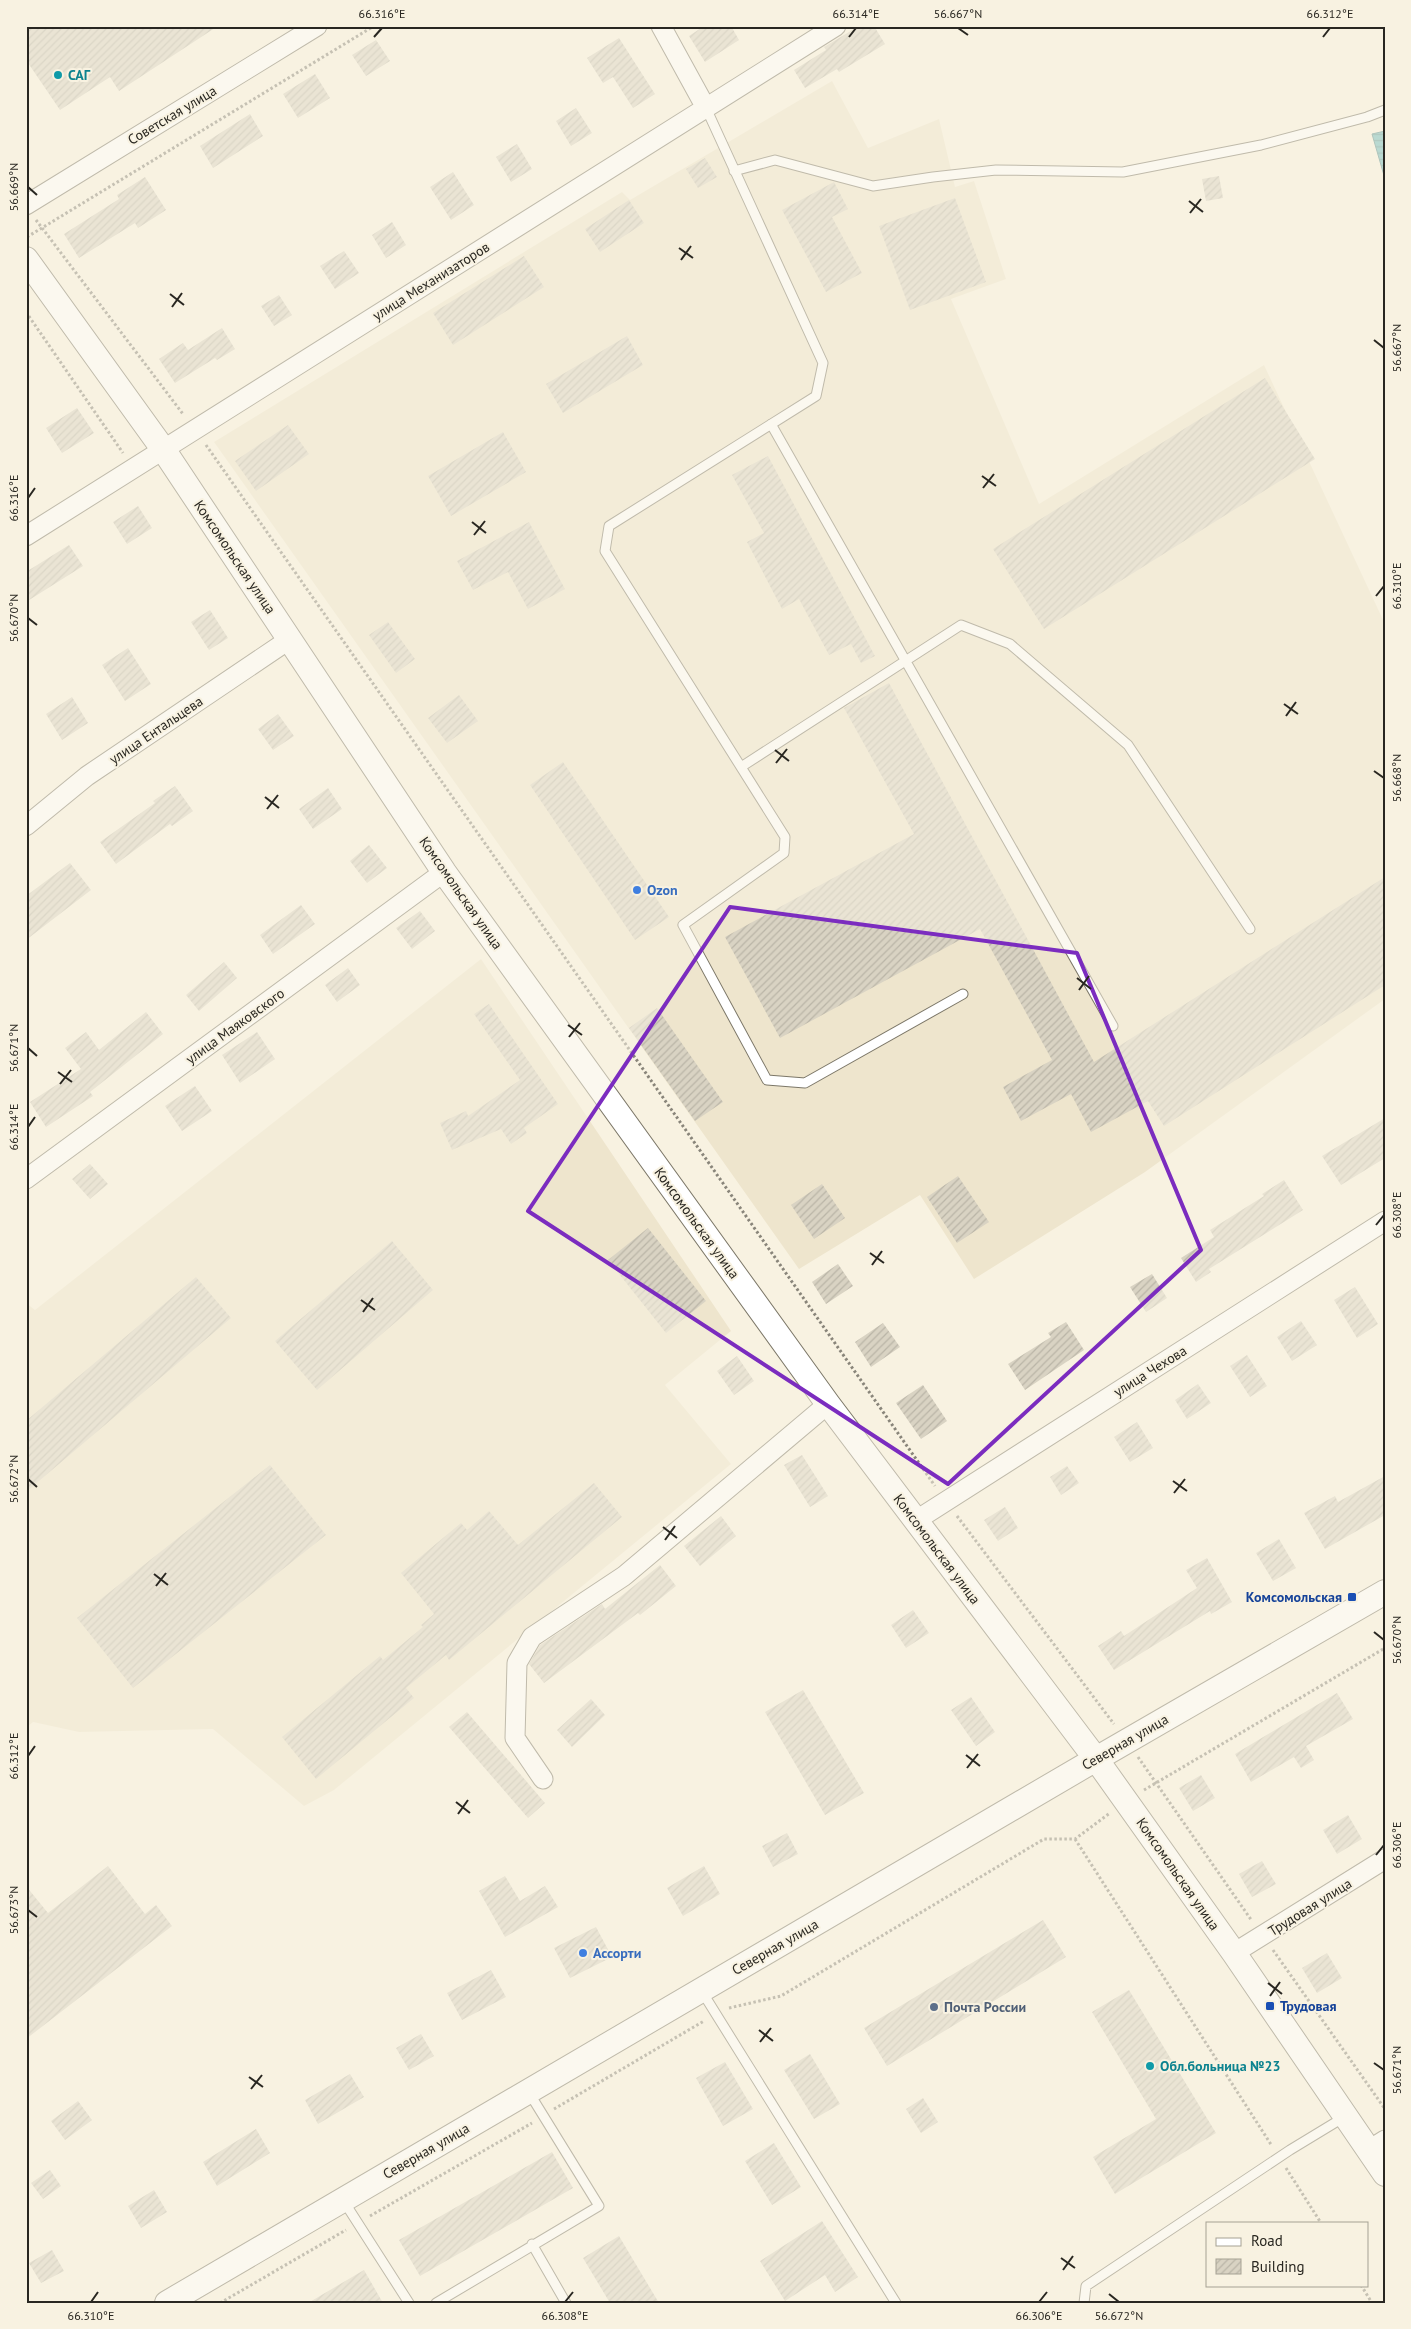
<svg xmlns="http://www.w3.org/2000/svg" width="1411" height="2329" viewBox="0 0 1411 2329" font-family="'PT Sans',sans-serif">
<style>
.built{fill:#eee5cd}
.water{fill:url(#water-rules);stroke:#598e8e}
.building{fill:url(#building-hatch)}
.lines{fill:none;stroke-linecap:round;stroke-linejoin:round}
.service-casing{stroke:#7c7768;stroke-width:11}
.minor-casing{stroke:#7c7768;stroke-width:21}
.tertiary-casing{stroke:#7c7768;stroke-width:26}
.path{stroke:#89857a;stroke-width:3;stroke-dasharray:2.5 2.5;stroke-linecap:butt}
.service{stroke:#fff;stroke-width:9}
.minor{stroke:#fff;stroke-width:19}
.tertiary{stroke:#fff;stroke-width:24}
.marked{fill:none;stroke:#7b2cbf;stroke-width:4;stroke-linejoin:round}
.ticks{fill:none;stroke:#292721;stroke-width:2}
.culture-dot{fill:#0f9aa8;stroke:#f8f2e1;stroke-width:2}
.shop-dot{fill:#3f7fe0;stroke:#f8f2e1;stroke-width:2}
.transit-dot{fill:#1a4fb4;stroke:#f8f2e1;stroke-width:2}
.service-dot{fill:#5c6f8a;stroke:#f8f2e1;stroke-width:2}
.labels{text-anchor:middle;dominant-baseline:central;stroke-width:4;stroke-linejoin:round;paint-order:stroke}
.culture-label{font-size:14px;font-weight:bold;fill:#0d838f;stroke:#f8f2e1;text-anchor:start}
.street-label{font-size:14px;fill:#292721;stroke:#f8f2e1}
.shop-label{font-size:14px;font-weight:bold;fill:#366cbe;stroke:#f8f2e1;text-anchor:start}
.transit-label{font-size:14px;font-weight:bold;fill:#164399;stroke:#f8f2e1;text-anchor:end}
.service-label{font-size:14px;font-weight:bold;fill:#4e5e75;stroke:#f8f2e1;text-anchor:start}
.neatline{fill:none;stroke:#292721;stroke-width:2}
.ticks-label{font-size:12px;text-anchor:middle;fill:#292721}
</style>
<defs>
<pattern id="water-rules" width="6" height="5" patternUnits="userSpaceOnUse" patternTransform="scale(1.25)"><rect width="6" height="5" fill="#6ebabc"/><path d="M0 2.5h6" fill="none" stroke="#5a9798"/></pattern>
<pattern id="building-hatch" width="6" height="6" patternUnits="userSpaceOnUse" patternTransform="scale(1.25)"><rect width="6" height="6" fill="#d9d3c3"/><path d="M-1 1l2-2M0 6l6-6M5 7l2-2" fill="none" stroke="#bab5a7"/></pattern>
</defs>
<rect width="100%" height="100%" fill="#f8f2e1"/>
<path class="built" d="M832,81L868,148L939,119L955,187L974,181L1006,279L951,299L1039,504L1264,365L1385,624V999L1145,1172L974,1279L920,1195L799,1269L214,442L622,192L630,200Z
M481,959L731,1331L665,1385L731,1464L334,1790L304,1806L213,1729L79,1732L33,1722L26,1728V1303L35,1310Z"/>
<path class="water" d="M1385,131V179L1372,134Z"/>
<path class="building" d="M26,26H218L119,91L110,77L60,110L26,60Z
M704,26H731L739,40L705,62L689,36Z
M859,26H874L885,44L839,72L837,69L805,88L794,70L826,50L824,47Z
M619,38L655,94L633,108L613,77L603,83L587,58Z
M376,40L390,61L366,76L352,55Z
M315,74L330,98L298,118L283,94Z
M576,108L592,133L571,146L556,121Z
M250,114L263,136L213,168L200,146Z
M517,144L532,169L511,182L496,157Z
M705,158L717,177L698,188L686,169Z
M453,172L474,205L451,220L430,187Z
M1219,176L1223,198L1206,201L1202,179Z
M145,177L166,210L138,228L135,223L79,258L64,234L119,199L117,195Z
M834,182L848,209L832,217L862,273L826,292L782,210Z
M955,198L986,282L910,310L879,226Z
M629,200L644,223L600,252L585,229Z
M392,222L406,245L386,258L372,235Z
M344,251L359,273L335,289L320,266Z
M524,256L544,287L453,345L433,313Z
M279,295L292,315L274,326L261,306Z
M222,328L235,349L217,360L215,358L175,383L159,359L183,343L188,350Z
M627,336L643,365L563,413L546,384Z
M1265,378L1315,459L1044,629L993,549Z
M77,408L94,433L62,453L46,428Z
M288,425L309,454L256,491L235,461Z
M503,432L526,472L451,516L428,476Z
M768,456L875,656L861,663L851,644L829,655L799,599L782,609L747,542L764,533L732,475Z
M138,506L152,528L127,544L113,522Z
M529,522L565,589L528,609L508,572L473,590L457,561Z
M69,545L83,566L26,602V572Z
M210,610L228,638L209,650L191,622Z
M388,622L415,659L396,673L369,635Z
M128,648L151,684L125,701L102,665Z
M889,683L1094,1062L1385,877V985L1164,1126L1148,1101L1091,1132L1071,1094L1021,1121L1003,1087L1052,1060L980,929L780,1038L725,937L914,834L844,708Z
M459,695L478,721L447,743L428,718Z
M72,697L88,723L62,740L46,714Z
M278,714L294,736L273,750L258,729Z
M563,762L669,917L635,940L530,785Z
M175,786L193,811L172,826L170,824L116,864L100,842L155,803L153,801Z
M328,788L342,809L313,829L299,809Z
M369,845L387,868L367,883L350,861Z
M70,863L91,890L26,940V896Z
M301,905L315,924L273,954L260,935Z
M420,911L435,931L412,949L396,928Z
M224,962L237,978L199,1011L186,995Z
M348,968L360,985L337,1002L325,985Z
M489,1004L558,1104L524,1128L527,1133L511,1144L501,1129L452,1150L440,1123L466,1111L468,1116L520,1080L474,1014Z
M657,1008L723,1102L695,1121L629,1028Z
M146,1012L163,1034L90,1092L93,1096L46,1127L30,1102L81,1069L65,1048L86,1032L99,1050Z
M257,1032L275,1059L240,1083L222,1055Z
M195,1086L212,1111L182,1131L165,1106Z
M1385,1118V1158L1341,1185L1322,1156Z
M90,1164L108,1184L90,1199L72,1179Z
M958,1176L989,1222L957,1243L927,1197Z
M1284,1180L1303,1210L1209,1269L1211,1272L1196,1282L1181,1258L1214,1237L1210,1230L1264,1196L1262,1194Z
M822,1184L845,1218L814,1239L791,1205Z
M648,1228L706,1301L666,1333L608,1260Z
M392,1241L433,1290L317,1390L275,1341Z
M838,1264L853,1286L826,1304L812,1282Z
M1152,1274L1167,1298L1146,1312L1130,1287Z
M196,1277L231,1318L26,1492V1421Z
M1355,1287L1378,1324L1357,1338L1334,1300Z
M1301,1321L1317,1345L1292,1361L1277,1337Z
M1066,1322L1084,1350L1025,1390L1008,1364L1051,1337L1048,1333Z
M883,1323L900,1347L871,1367L855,1342Z
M1247,1355L1267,1386L1250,1397L1230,1366Z
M737,1356L754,1381L734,1395L717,1371Z
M1198,1384L1211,1403L1187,1419L1175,1400Z
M923,1385L947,1421L921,1439L896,1403Z
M1137,1422L1153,1448L1130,1462L1114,1437Z
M802,1455L828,1496L810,1507L784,1465Z
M270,1465L326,1535L133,1688L77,1618Z
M1067,1466L1079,1483L1061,1495L1050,1477Z
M1385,1476V1515L1325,1549L1304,1513L1335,1496L1338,1502Z
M594,1483L622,1517L449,1660L446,1655L406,1688L414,1698L316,1779L282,1737L380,1656L383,1660L423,1627L421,1625L434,1614L401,1573L461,1523L467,1530L489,1511L518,1545Z
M1005,1507L1018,1528L998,1541L984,1520Z
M721,1516L736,1536L700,1566L684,1546Z
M1279,1539L1296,1568L1273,1581L1256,1553Z
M1207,1558L1232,1602L1211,1614L1210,1611L1114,1670L1098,1646L1121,1631L1124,1636L1197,1588L1186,1570Z
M660,1565L676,1586L640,1615L638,1613L544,1683L529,1664L540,1645L602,1604L605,1609Z
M913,1610L929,1633L906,1648L891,1625Z
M803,1690L864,1793L825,1815L765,1712Z
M1337,1693L1353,1719L1306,1746L1314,1760L1301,1768L1294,1757L1251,1782L1235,1754Z
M971,1697L995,1732L976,1746L951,1710Z
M591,1699L605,1715L572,1747L557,1730Z
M467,1712L545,1803L528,1818L449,1727Z
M1201,1775L1215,1798L1193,1811L1179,1788Z
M1348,1815L1362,1839L1337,1854L1323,1830Z
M787,1833L798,1854L773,1867L762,1846Z
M1262,1861L1276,1884L1252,1897L1239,1874Z
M108,1866L145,1914L156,1905L172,1926L26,2039V1886L48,1913Z
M704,1866L720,1894L683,1916L667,1888Z
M505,1876L520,1901L545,1886L558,1907L505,1937L479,1891Z
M1043,1920L1066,1957L887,2066L864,2028Z
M596,1927L612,1957L570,1978L554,1948Z
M1327,1953L1342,1978L1317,1993L1302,1968Z
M491,1970L506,1997L462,2020L447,1993Z
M1129,1990L1216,2133L1115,2194L1093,2157L1156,2119L1092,2012Z
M421,2034L434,2056L409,2070L396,2048Z
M810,2054L840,2104L814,2119L784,2070Z
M725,2062L753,2109L723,2126L696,2078Z
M350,2074L364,2097L318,2124L305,2100Z
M923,2098L938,2122L921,2133L906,2109Z
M78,2101L92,2120L65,2140L51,2121Z
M256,2129L270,2153L217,2186L203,2162Z
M774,2143L801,2187L772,2205L745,2161Z
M552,2152L573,2188L420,2276L399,2240Z
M50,2170L61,2186L43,2199L31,2183Z
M154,2190L167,2212L141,2228L128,2206Z
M822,2221L858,2277L835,2292L825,2275L785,2301L760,2261Z
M619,2236L659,2303H610L583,2258Z
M52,2250L64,2271L41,2283L29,2263Z
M364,2270L383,2303H308Z"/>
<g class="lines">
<defs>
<path id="service" d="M706,108L823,363L816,396L609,526L605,551L785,837L784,853L683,925L767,1080L805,1083L963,994
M734,171L775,160L873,186L933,177L996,170L1123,172L1261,145L1367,117L1385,110
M771,424L1113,1026
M741,767L961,625L1010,644L1128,745L1250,929
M701,1990L896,2303
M343,2200L409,2303
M532,2244L566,2303
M436,2303L599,2206L528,2091
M1084,2303L1086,2286L1290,2150L1346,2116"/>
<path id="minor" d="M661,26L706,108
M26,205L317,26
M26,536L836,26
M26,826L87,776L290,639
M26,1179L444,872
M915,1521L1385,1221
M543,1779L515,1738L517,1663L532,1637L624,1576L828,1404
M1234,1953L1385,1859
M1369,2150L1385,2140"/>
<path id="tertiary" d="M26,259L163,449L444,872L828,1404L1096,1759L1234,1953L1385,2174
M167,2303L1096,1759L1385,1592"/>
</defs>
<use href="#service" class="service-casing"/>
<use href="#minor" class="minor-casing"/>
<use href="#tertiary" class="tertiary-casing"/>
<path class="path" d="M36,220L183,414
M27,237L374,26
M26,312L123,453
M206,445L935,1486
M957,1516L1114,1724
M1138,1757L1252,1921
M1144,1790L1385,1648
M1075,1839L1272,2146
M1273,1950L1385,2109
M729,2008L781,1996L1044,1839H1075L1110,1813
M554,2109L704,2021
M1286,2168L1321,2223
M370,2216L532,2123
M1361,2285L1372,2303
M220,2303L346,2230"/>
<use href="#service" class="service"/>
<use href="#minor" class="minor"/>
<use href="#tertiary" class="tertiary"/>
</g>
<path d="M0 0H1411V2329H0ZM730,907L1077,953L1201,1250L948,1484L528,1211Z" fill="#f8f2e1" fill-opacity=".55" fill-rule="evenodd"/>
<path class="marked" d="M730,907L1077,953L1201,1250L948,1484L528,1211Z"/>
<path class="ticks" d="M958,28L968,35M374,37L382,28M849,37L856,28M1323,37L1330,28M28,187L37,195M1189,201L1203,212M1190,213L1201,199M679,248L693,258M681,260L691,246M170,294L184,305M172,307L182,293M1374,340L1384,348M982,476L996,486M983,488L994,474M28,498L35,488M472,522L486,533M474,535L485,521M1376,596L1384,586M28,618L37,625M1284,704L1298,714M1286,716L1296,702M775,750L789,761M776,763L787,749M1374,771L1384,778M265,797L279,808M267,809L278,795M1077,978L1091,989M1079,990L1089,976M568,1025L582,1035M569,1037L580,1023M28,1048L37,1056M58,1072L72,1082M60,1084L71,1070M28,1127L35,1117M1376,1225L1384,1215M870,1253L884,1263M872,1265L882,1251M361,1300L375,1310M363,1312L373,1298M28,1479L37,1487M1173,1481L1187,1491M1174,1493L1185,1479M663,1527L677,1538M665,1540L675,1526M154,1574L168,1585M156,1586L166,1573M1374,1632L1384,1640M966,1755L980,1766M28,1756L35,1746M967,1768L978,1754M456,1802L470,1813M458,1814L468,1800M1376,1855L1384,1845M28,1910L37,1917M1268,1983L1282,1994M1270,1996L1280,1982M759,2030L773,2041M760,2042L771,2028M1374,2063L1384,2070M249,2077L263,2087M251,2089L262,2075M1061,2258L1075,2268M1063,2270L1073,2256M1109,2294L1119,2302M91,2302L98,2292M565,2302L573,2292M1039,2302L1047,2292"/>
<g class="culture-dot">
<circle cx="58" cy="75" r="5"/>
<circle cx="1150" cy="2066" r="5"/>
</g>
<g class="shop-dot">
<circle cx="637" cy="890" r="5"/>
<circle cx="583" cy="1953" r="5"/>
</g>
<g class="transit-dot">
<rect x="1347" y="1592" width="10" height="10" rx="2.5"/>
<rect x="1265" y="2001" width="10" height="10" rx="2.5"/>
</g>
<circle class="service-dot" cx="934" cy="2007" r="5"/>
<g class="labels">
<g class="culture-label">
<text x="68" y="75">САГ</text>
<text x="1160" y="2066">Обл.больница №23</text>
</g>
<g class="street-label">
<text transform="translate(172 115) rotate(-31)">Советская улица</text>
<text transform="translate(431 281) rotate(-32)">улица Механизаторов</text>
<text transform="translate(235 557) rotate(56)">Комсомольская улица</text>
<text transform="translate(156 730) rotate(-34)">улица Ентальцева</text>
<text transform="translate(461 893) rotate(55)">Комсомольская улица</text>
<text transform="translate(235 1026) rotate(-36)">улица Маяковского</text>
<text transform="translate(697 1223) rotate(54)">Комсомольская улица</text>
<text transform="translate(1150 1371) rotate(-32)">улица Чехова</text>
<text transform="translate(937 1549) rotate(53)">Комсомольская улица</text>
<text transform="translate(1125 1742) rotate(-30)">Северная улица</text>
<text transform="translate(1178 1874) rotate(55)">Комсомольская улица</text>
<text transform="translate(1310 1907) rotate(-32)">Трудовая улица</text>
<text transform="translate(775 1947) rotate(-30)">Северная улица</text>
<text transform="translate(426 2151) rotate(-30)">Северная улица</text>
</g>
<g class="shop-label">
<text x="647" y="890">Ozon</text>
<text x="593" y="1953">Ассорти</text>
</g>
<g class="transit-label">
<text x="1342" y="1597">Комсомольская</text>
<text x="1280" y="2006" text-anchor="start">Трудовая</text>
</g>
<g class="service-label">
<text x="944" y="2007">Почта России</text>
</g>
</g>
<rect width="1411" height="2329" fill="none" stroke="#f8f2e1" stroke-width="55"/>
<rect x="1206" y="2222" width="162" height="65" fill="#f8f2e1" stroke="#a5a194"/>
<rect x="1216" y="2238" width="25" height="8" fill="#ffffff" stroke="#a5a194"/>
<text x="1251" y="2246" font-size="15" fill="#292721">Road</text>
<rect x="1216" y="2259" width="25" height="15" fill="url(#building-hatch)" stroke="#a5a194"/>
<text x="1251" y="2272" font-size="15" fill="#292721">Building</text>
<rect x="28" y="28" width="1356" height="2274" class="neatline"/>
<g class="ticks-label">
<text x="382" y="18">66.316°E</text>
<text x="856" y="18">66.314°E</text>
<text x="958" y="18">56.667°N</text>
<text x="1330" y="18">66.312°E</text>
<text transform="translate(14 187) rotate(-90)" y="4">56.669°N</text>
<text transform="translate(1397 348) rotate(-90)" y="4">56.667°N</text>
<text transform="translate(14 498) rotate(-90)" y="4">66.316°E</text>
<text transform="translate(1397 586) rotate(-90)" y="4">66.310°E</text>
<text transform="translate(14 618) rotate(-90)" y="4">56.670°N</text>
<text transform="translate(1397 778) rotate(-90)" y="4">56.668°N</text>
<text transform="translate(14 1048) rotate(-90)" y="4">56.671°N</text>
<text transform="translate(14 1127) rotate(-90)" y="4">66.314°E</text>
<text transform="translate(1397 1215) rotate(-90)" y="4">66.308°E</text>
<text transform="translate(14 1479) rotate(-90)" y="4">56.672°N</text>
<text transform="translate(1397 1640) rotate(-90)" y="4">56.670°N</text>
<text transform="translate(14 1756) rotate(-90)" y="4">66.312°E</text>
<text transform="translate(1397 1845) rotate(-90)" y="4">66.306°E</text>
<text transform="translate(14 1910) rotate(-90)" y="4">56.673°N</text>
<text transform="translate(1397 2070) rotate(-90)" y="4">56.671°N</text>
<text x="91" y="2320">66.310°E</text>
<text x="565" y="2320">66.308°E</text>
<text x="1039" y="2320">66.306°E</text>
<text x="1119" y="2320">56.672°N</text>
</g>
</svg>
